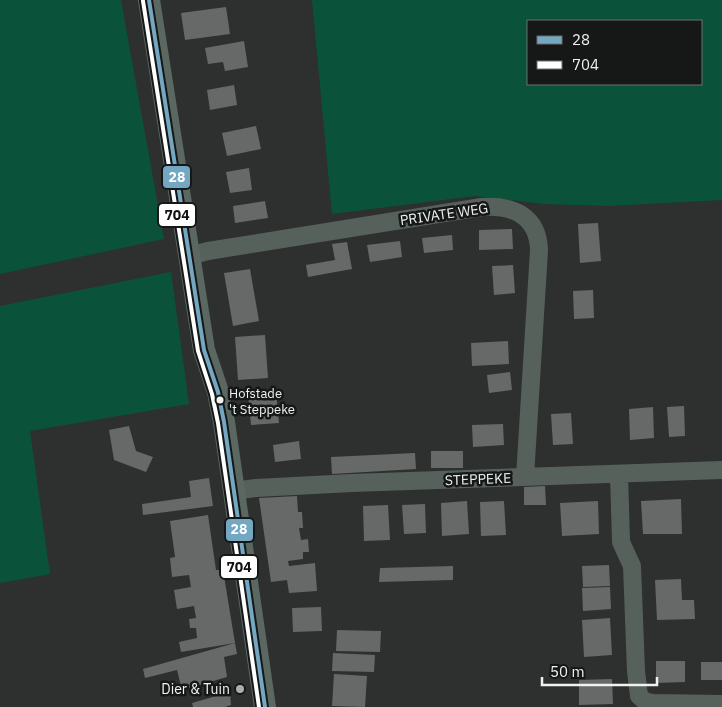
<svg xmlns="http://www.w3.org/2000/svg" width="722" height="707" viewBox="0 0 722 707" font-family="'IBM Plex Sans',sans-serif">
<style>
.green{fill:#0a533a;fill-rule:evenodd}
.building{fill:#666967}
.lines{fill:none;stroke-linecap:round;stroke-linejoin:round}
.minor{stroke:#57615c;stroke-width:18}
.major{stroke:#5b6862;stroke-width:22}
.bus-1-casing{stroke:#161817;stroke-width:8}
.bus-2-casing{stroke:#161817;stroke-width:8}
.bus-1{stroke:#74a7c1;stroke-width:4}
.bus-2{stroke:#fff;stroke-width:4}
.bus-dot{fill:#eff2f1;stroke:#161817;stroke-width:2}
.poi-dot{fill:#abaead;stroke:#161817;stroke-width:2}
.labels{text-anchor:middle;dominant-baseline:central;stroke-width:5;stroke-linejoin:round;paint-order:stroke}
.bus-label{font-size:13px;fill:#eff2f1;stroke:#161817;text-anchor:start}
.street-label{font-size:14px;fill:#eff2f1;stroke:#161817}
.poi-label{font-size:14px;fill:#eff2f1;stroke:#161817;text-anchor:end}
.line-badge{stroke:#161817;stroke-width:2}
.badge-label{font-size:14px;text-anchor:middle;font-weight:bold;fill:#fff}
.pale-badge-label{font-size:14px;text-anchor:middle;font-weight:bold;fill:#111}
</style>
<rect width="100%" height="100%" fill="#2d302e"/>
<path class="green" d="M0,0H121L164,239L0,274Z
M312,0H722V200L608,206L545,204L475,196L332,214ZM528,21H701V84H528Z
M171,272L189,404L30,431L50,574L0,583V306Z"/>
<path class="building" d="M226,7L230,34L185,40L181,13Z
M244,41L248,67L225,71L223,62L208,64L205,48Z
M234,85L237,105L210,110L207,90Z
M256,126L261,149L227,156L222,133Z
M249,168L252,190L230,193L226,172Z
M265,201L268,218L235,223L233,206Z
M598,223L601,261L580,263L578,224Z
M512,229L513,249L479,250V230Z
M452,235L453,250L424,253L422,238Z
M400,241L402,257L370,262L367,245Z
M347,242L352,269L308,277L306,265L335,260L332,244Z
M513,265L515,293L494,295L492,266Z
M250,269L259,321L233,326L224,273Z
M593,290L594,318L574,319L573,291Z
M265,335L268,378L238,380L235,337Z
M508,341L509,364L472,366L471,343Z
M510,372L512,390L489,393L487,375Z
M276,392L279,423L251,425L248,394Z
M684,406L685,436L669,437L667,407Z
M653,407L654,438L630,440L629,409Z
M571,413L573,444L553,445L551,414Z
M503,424L504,445L473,447L472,425Z
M129,426L136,451L153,457L146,472L114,460L109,430Z
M299,441L301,459L275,462L273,445Z
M431,451H463V468H431Z
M415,453L416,469L332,474L331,457Z
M209,478L213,506L143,515L142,504L191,497L189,481Z
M545,486L546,505H524V487Z
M297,496L298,512H302L303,528H299L301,540L308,539L309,552H303V559L288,561L289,566L315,563L317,591L289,593L287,580L271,582L259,498Z
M681,499L682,534H643L641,501Z
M467,501L469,534L442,536L441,503Z
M504,501L506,535L481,536L480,502Z
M598,501L599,534L562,536L560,503Z
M425,504L426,533L404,534L402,505Z
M388,505L390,540L364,541L363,506Z
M208,515L216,570H223L235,643L181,652L179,642L197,638L196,628H190L189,619L196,618L194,606L177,609L174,590L191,587L189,575L172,577L170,558L175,557L170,521Z
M609,565L610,586L583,587L582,566Z
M453,566V580L379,582L380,568Z
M681,579L682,600H694L695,619L657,620L655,580Z
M610,587L611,609L583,611L582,588Z
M321,607L322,631L293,632L292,608Z
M610,618L612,655L584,657L582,620Z
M337,630L381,631L380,652L336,651Z
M235,643L237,654L224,657L227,677L182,690L177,670L145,678L143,669Z
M333,653L375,655L374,672L332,671Z
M656,661H685V682L656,683Z
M701,662H722V680H701Z
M334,674L367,676L365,707L332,706Z
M612,679L613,704L579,705V680Z
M230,692L231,705L225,707H193L192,703Z"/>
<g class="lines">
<path class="minor" d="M189,256L208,251L482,207C513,205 538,216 539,250L525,477
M619,474L621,542L632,566L636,671L639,696L646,702L653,703L722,704
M234,491L256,488L352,483L722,470"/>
<path class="major" d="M149,0L204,350L218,392L224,422L265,707"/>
<defs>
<path id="bus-1" d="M149,0L204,350L218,392L224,422L265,707"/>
<path id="bus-2" d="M143,1L198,351L212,394L218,423L259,707"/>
</defs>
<use href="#bus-1" class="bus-1-casing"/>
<use href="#bus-2" class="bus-2-casing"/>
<use href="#bus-1" class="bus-1"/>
<use href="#bus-2" class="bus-2"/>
</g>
<circle class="bus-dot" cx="220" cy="400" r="4.5"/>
<circle class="poi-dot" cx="240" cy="689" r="5"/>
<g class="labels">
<g class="bus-label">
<text x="229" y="393">Hofstade<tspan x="229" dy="16">'t Steppeke</tspan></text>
</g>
<g class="street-label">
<text transform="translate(444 214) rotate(-8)">PRIVATE WEG</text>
<text transform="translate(478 479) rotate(-2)">STEPPEKE</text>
</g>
<g class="poi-label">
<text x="230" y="689">Dier &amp; Tuin</text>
</g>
</g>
<g class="line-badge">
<rect x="162" y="165" width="29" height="24" rx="5" fill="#74a7c1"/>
<rect x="158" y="203" width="38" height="24" rx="5" fill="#fff"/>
<rect x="225" y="518" width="29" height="24" rx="5" fill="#74a7c1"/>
<rect x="220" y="555" width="38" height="24" rx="5" fill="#fff"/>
</g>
<g class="badge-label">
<text x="177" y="182">28</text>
<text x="239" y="534">28</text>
</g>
<g class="pale-badge-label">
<text x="177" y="220">704</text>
<text x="239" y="572">704</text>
</g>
<rect x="527" y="20" width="175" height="65" fill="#161817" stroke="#6d6f6e"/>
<rect x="537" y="36" width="25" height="8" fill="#74a7c1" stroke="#6d6f6e"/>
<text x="572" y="45" font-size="15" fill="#eff2f1">28</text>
<rect x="537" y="61" width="25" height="8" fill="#ffffff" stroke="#6d6f6e"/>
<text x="572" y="70" font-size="15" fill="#eff2f1">704</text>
<path d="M542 677v8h115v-8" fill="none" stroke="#eff2f1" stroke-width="2.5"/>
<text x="550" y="677" font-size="15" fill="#eff2f1" stroke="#161817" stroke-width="4" paint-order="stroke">50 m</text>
</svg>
